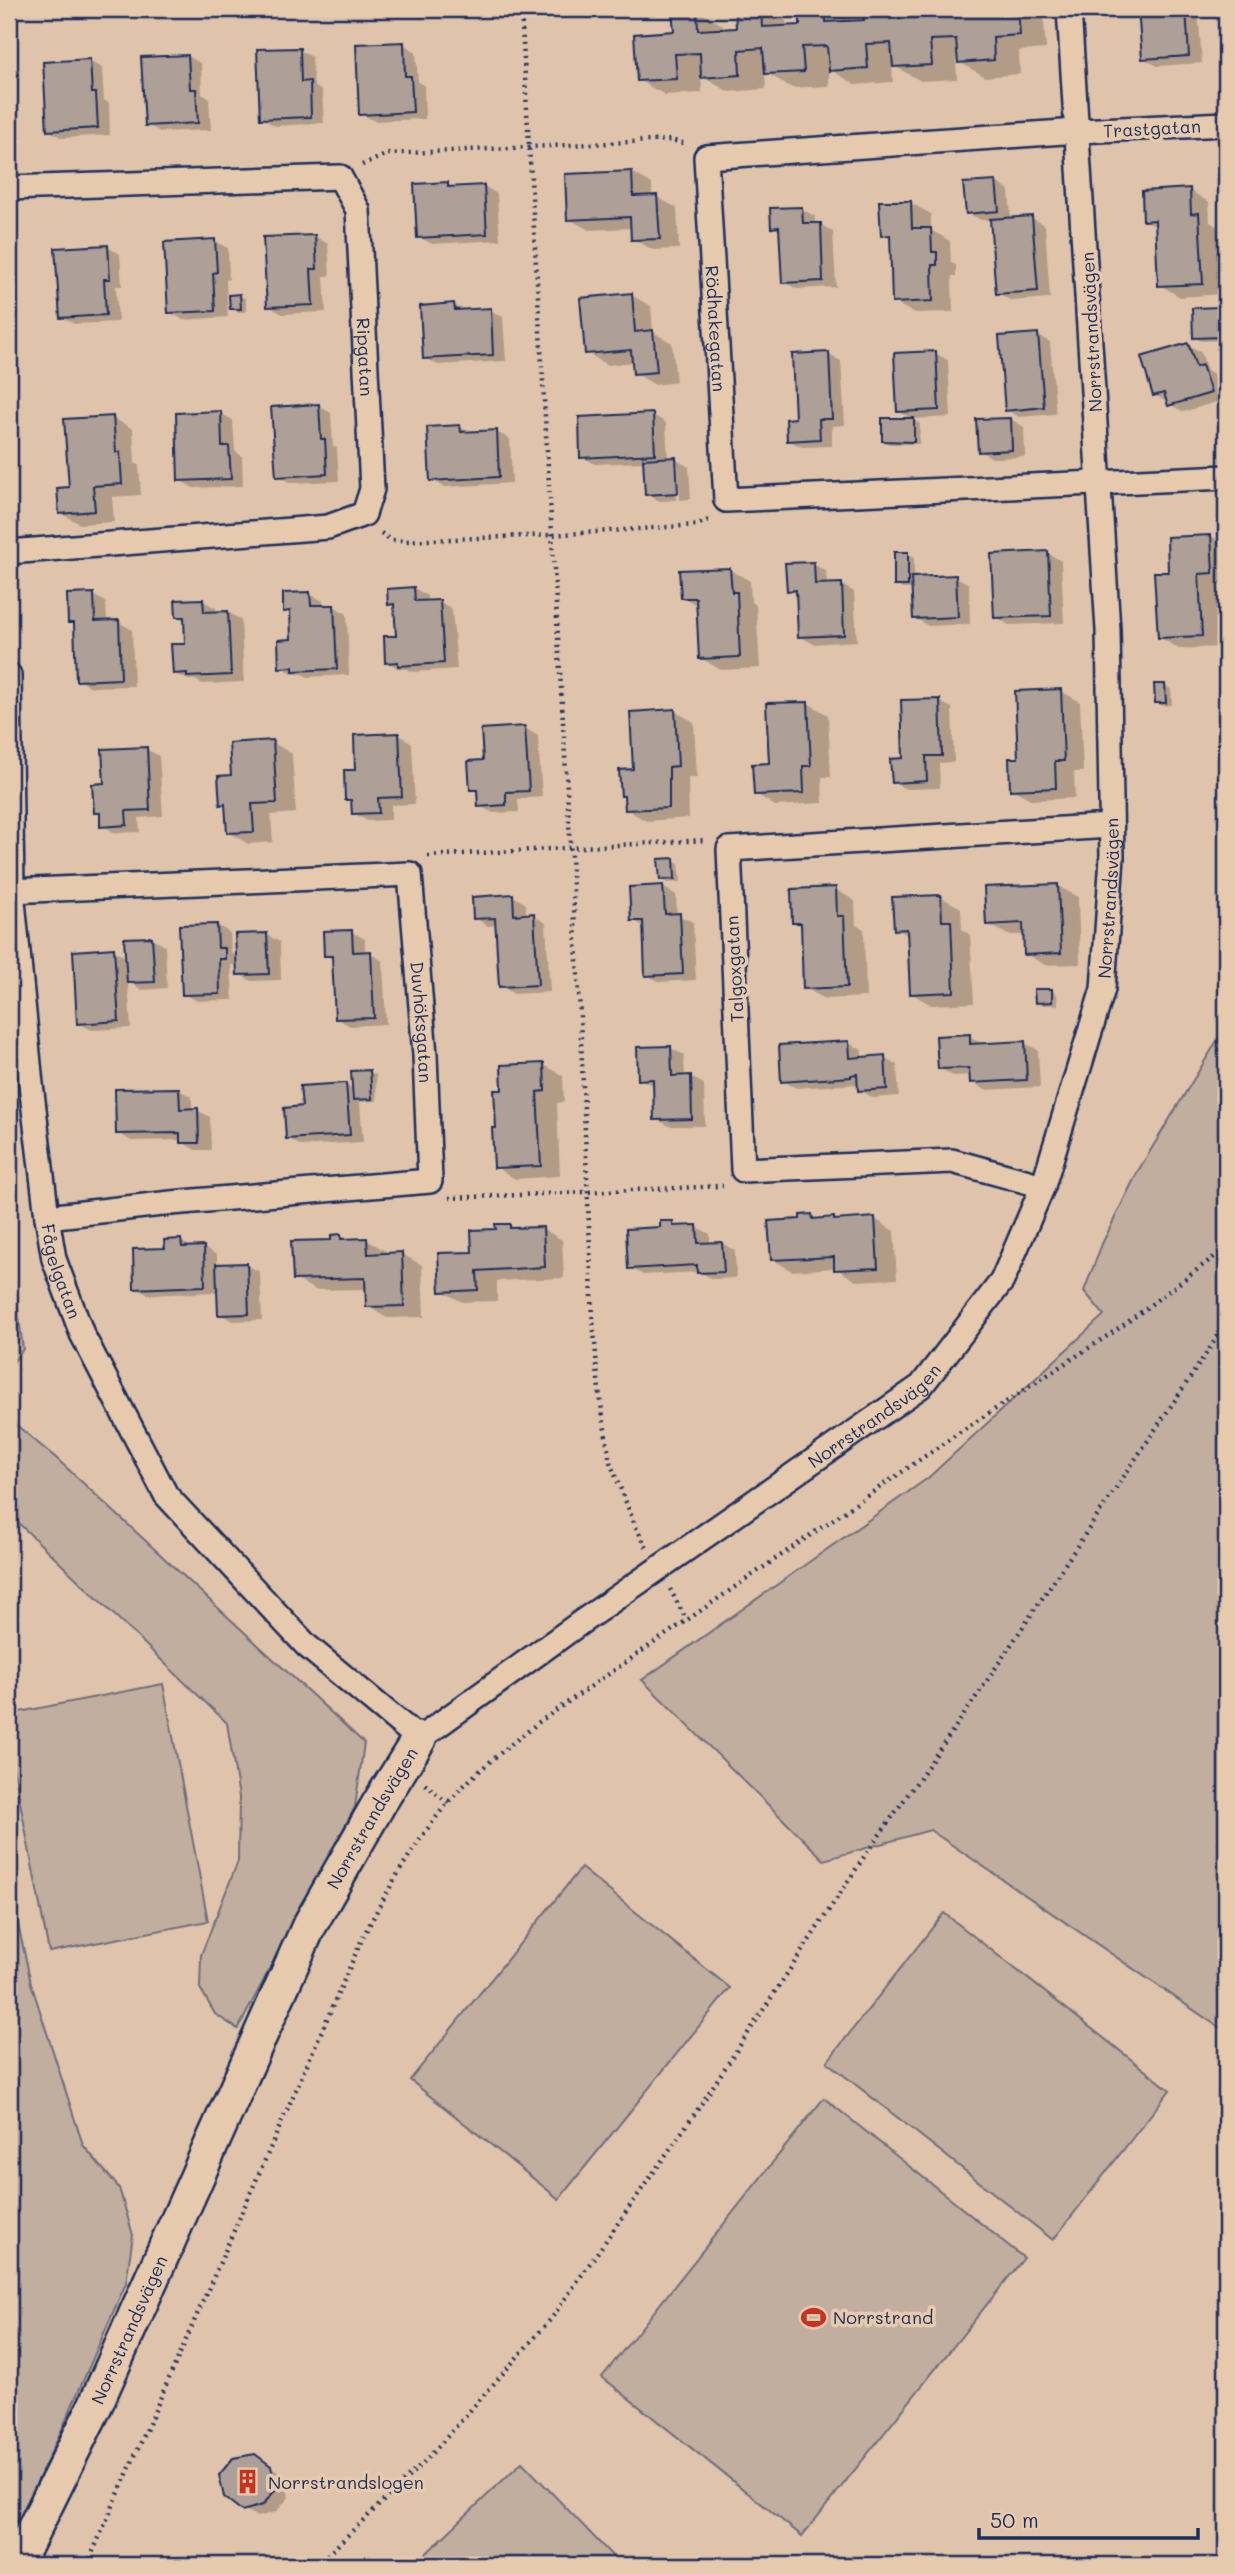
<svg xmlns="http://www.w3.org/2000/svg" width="1235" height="2574" viewBox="0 0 1235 2574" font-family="Mali,sans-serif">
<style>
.green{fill:#c2ae9f;stroke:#6e6e7e;stroke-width:2}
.shadow{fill:#0003}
.building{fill:#ae9f97;stroke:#1b2f5e;stroke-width:2}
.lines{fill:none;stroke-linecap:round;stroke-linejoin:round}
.street-casing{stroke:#1b2f5e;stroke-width:28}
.secondary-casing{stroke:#1b2f5e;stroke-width:38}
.path{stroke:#1b2f5e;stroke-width:4.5;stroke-dasharray:2 5;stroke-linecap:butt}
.street{stroke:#e7caae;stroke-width:23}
.secondary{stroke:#e7caae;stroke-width:33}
.labels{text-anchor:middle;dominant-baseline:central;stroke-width:7;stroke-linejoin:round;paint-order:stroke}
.street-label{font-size:18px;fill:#1b2f5e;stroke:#e7caae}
.poi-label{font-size:18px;fill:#1b2f5e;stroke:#e7caae;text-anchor:start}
</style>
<rect width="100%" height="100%" fill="#dfc4ab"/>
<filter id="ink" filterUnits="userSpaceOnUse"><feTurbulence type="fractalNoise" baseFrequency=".0143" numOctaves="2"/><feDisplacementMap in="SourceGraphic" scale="14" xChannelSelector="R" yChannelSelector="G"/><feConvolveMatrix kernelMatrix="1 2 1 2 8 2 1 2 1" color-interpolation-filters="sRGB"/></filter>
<g filter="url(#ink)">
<path class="green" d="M1226,1026V2032L930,1830L824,1860L642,1680L928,1478L1104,1315L1084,1291L1102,1244L1138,1171Z
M9,1238L23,1349L9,1368Z
M9,1419L56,1458L364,1743L355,1807L238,2029L215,2014L200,1988L201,1955L238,1861L239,1797L227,1723L9,1514Z
M163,1684L208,1921L49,1952L9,1745V1714Z
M581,1868L730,1988L559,2199L410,2080Z
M9,1883L31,1983L83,2145L119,2188L133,2235L126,2283L62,2429L9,2543Z
M944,1913L1170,2090L1053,2240L827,2062Z
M824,2098L1024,2258L802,2536L602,2377Z
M522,2462L621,2565H414Z"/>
<path class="shadow" d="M737,9H764L786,21L787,27L802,26L801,9H835L851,18V22H866L865,9H903L914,15V20L931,19L930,9H974L979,12V16L994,15L993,9H1043L1046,49L1019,51L1020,74L985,77L956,60L957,79L921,81L892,65L893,82L856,85L829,69V86L792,88L765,72L766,89L729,92L701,76L702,93L665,95L638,80L696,10L723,25V30L738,29Z
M1140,9H1198L1202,63L1157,66L1144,58Z
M403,44L416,52L418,82L424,85L425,119L374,121L361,114Z
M299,50L312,57L314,86L322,91L324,123L275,126L262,118Z
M188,56L201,64L202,94L209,98L211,130L160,132L147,125Z
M89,61L102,68L104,100L109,103L110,135L62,138L48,130Z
M632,172L652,184V197H657L677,208L679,249L653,250L633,239L632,228L589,230L569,219Z
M996,182L1009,190L1011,219L1032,218L1045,225L1050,298L1011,301L998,293L992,220H981L968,213Z
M448,184L455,188L484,186L497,194L500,240L432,244L419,237Z
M1189,190L1209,202L1210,222L1218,227L1222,294L1180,297L1160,285L1157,227L1145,220Z
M911,203L931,214V230L950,241L951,263L956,265V276H952L953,312L913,313L894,302L892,240L882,234Z
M801,209L815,216V225L820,224L833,232L836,287L797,289L784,282L781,231L773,227Z
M315,236L328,244L330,276H324L326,312L282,314L269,306Z
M214,241L228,248L229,279L226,280L228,317L183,320L170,312Z
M107,247L120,254L122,286H116L118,322L74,324L61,317Z
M631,295L651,306L653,332L672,343L676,382L655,385L635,373L634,362L607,365L587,353Z
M240,296L246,299V312H237L231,308Z
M454,305L464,311L490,310L503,317L506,361L438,365L425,358Z
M1222,309L1226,311V340L1201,341L1195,337Z
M1037,335L1050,342L1056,414L1019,417L1006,410Z
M1188,345L1201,352L1207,370L1215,375L1223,400L1183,412L1155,395Z
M935,353L948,360L951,417L912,419L898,411Z
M828,354L841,361L845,425L832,426V446L802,447L788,440Z
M318,405L331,413L333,446L337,448L339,481L291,483L278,476Z
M220,413L233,420L235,451L242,456L243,486L193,488L180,480Z
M653,415L666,423L668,460L675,459L689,467L691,499L680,500L678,465H675L677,500L660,501L646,494L645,462L595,464L582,457Z
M113,418L133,429L135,463L139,465L141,495L112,497L114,522L80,524L60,513L70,489Z
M1011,419L1024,427L1025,457L992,458L979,450Z
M914,420L920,424L919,444H889L883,440Z
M460,427L471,433L496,432L510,439L512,483L445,487L431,480Z
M1211,536L1226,545V584H1218L1221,647L1179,649L1159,637L1170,573Z
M907,553L914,557V579L956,577L969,584L970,624L928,626L915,618L913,589H902L896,585Z
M1048,553L1061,561L1064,623L1009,625L996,617Z
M813,564L826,571L827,585L841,584L854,592L857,641L813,644L800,636L798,595L789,590Z
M730,570L750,581L751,602L756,605L760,668L721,670L701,658L698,606L683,597Z
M414,588L427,596V602L439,601L452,609L457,669L413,672L407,669H400L387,662L398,637L396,607L390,604Z
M310,594L323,601V607L334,606L347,614L349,675L308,677L302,674H294L281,667L293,641L291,614L285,611Z
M93,595L106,602L107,622H119L132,630L134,686L91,687L78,680L76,626L70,622Z
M203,601L216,608V613L228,612L241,620L244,682L202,684L195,680H188L174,673L187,646L186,621L177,616Z
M1165,685L1171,689L1172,705L1162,706L1156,702Z
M1061,691L1080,702L1083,772H1074L1075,798L1032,800L1012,789L1019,759Z
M939,701L952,708L954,762L939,763L940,788L906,789L893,782Z
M808,703L828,715L831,777H822L823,803L775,806L756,794Z
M674,711L694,722L697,777L688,778L689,818L646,821L626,809V797L622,795L635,771Z
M525,728L538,736L542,797L518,799L519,812L493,813L480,806L479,793L471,789L485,762Z
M399,735L412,743L415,804L391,805V820L367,821L354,813L353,803L347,799L357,771Z
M272,742L292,754L296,813L271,815L273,842L248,844L229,832L227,807L221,804L233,777Z
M146,749L159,756L163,816L139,818L140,832L115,833L102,825L101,815L95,812L106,785Z
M673,860L679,863L681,882L667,883L661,879Z
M1058,886L1078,897L1080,964L1045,965L1026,954L1025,935H1008L988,924Z
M663,887L676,895L677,915L693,922L696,980L660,982L647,975L645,927L633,920Z
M835,889L855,901L856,925L864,929L866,997L825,999L805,988L803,927L794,922Z
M513,896L526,904V916L533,915L546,923L550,992L514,994L501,986L497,925L488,926L475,918Z
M941,897L961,908L962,929L970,935L974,1003L931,1005L911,993L909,936L896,929Z
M217,925L230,933L231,953L238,957L267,935L280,942L281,980L252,981L238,974V965H231L233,1000L197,1001L184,994Z
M352,932L365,939V953H370L383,961L386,1024L350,1026L336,1018L334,960L325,955Z
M152,938L165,946L167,988L142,990L128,982L131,1028L92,1030L78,1023L114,950L127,958Z
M1051,990L1057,994L1058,1005H1043L1037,1002Z
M969,1036L983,1044L1025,1043L1038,1050L1040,1087L985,1090L972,1082L971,1075L953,1076L939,1068Z
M849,1043L862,1050V1059L884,1057L897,1065L899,1096L873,1098L860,1090L859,1084L796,1088L783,1081Z
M671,1048L684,1055L685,1077H691L704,1084L705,1126H669L656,1119L655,1086L640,1079Z
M543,1064L563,1076L564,1102L557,1103L560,1176L515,1179L496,1167L504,1091Z
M370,1072L376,1075L377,1101L360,1102L363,1142L301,1146L288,1138L304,1108L346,1085L354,1089Z
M179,1090L192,1097V1110H197L210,1117L211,1150H195L182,1142V1140L131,1141L118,1133Z
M812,1216L819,1220L833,1219L838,1221L875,1219L894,1231L897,1279L856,1281L836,1268L792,1271L772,1259L802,1221Z
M672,1223L681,1228L697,1227L710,1234V1244L722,1243L735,1251L736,1278L712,1279L700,1272L643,1275L630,1268L662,1229Z
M510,1225L517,1230L542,1228L562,1240L564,1278L497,1281V1301L462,1302L442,1291L497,1231Z
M341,1236L349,1241L367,1240L387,1252V1255L402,1254L422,1265L424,1317L387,1318L367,1306V1289L315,1290L295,1279Z
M181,1241L193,1248L203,1247L217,1255V1266L247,1265L260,1272L262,1320L233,1321L219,1314V1292L149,1295L136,1288L167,1249Z
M254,2456L284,2475L289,2497L276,2512L257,2517L243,2509Z"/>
<path class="building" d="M697,9L698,30L736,28L735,9H761L762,27L800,25V9H826V22L864,20L863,9H889L890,19L929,17L928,9H954V15L992,13L991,9H1018L1020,35L993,37L994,60L958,63L956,39L930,40L932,65L893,67L891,43L866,44L868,68L829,71L827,46L802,47L804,72L765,74L763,48L739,50L740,75L701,78L700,53L675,54L677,79L637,81L634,34L674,31L672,10Z
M1138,9H1186L1189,56L1142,59Z
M404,42L405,76H411L413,112L359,115L356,44Z
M300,48L301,82L310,81L311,117L260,119L257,49Z
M188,55L190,89H196L198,123L145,126L141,57Z
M90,59L92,93H96L98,128L47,131L43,62Z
M632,171L633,196L657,195L660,239L631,240L630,217L567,220L565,174Z
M996,181L999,211L966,214L963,183Z
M448,182V187L484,185L487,234L417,238L414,184Z
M1190,188L1191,214L1199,213L1203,284L1158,286L1155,220L1143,221L1142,191Z
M879,201H911L912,228H931L932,252H937V265H932L933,301L892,303L890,235L881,236Z
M802,207L803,223H821L823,281L782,283L779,227L771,228L770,208Z
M1032,216L1038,291L996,294L990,219Z
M315,235L317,269H311L313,305L267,307L263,237Z
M215,239L217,272L213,273L215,311L168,313L164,242Z
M108,245L110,279H104L106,315L60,318L55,248Z
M632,293L635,332L653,330L657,372L633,374L631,350L585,354L580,298Z
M240,294L241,309H230L229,295Z
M454,303L455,310L491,308L493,355L423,359L420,306Z
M1222,307L1224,337L1193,338L1192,308Z
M1038,333L1044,407L1005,411L999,336Z
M1188,343L1196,367L1202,365L1211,393L1168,406L1164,393L1153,396L1141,357Z
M936,351L939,410L897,412L894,353Z
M829,352L832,419H819L820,439L787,441L786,419L795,418L792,354Z
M319,404L321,439H325L327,474L276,477L271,407Z
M221,411L222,446H229L231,479L178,481L176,413Z
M653,413L655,454L580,458L579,417Z
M113,416L116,452H120L122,484L93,486L95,511L59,514L57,488L69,487L64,419Z
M882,418H914V442L882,441Z
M1011,418L1012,450L978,452L976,419Z
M460,425L461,432L497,430L499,477L430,481L427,427Z
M676,457L678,493L645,495L643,459Z
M1211,535L1213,573L1199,574L1202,636L1158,638L1154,572H1168L1167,537Z
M1048,551L1051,616L994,618L991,554Z
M894,552H908V586H894Z
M814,562L815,584L842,583L844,635L798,637L796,590L787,591L785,563Z
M730,568L732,592H737L740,657L699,659L696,598H681L679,570Z
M956,575L958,617L913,619L911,577Z
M414,587L415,601L440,600L444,663L398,666V662L385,663L384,636H396L394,604L388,605L387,589Z
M310,592L311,605H334L337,669L293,671V667L279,668L278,640L291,639L290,611L283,612V593Z
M94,593L95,621L119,620L121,679L76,681L74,623H68L67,594Z
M203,599L204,612L228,611L231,675L187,677V673L173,674L171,644H185L184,617H176L175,600Z
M1154,684H1165L1166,703H1155Z
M1061,689L1064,761H1055L1056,788L1010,790L1009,758H1018L1015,691Z
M940,699L942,756H926L927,781L892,783L890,759L903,758L901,700Z
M808,702L811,766H803L804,793L754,795L752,764L769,763L766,703Z
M675,709L678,766L669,767V808L625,810L624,796H621L619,770L633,769L630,712Z
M525,726L529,791L506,792V805L478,807L477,790H470L468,761L483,760L481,729Z
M399,733L402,797L378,798L379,813L352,814L351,800H345L344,770H355L354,735Z
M273,740L277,803L252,804L254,832L227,833L225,804L220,805L218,776L231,775L229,743Z
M147,747L150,810L126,811L127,825L100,827V813H94L92,784L104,783L102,749Z
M674,858L675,879L660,880L658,859Z
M1058,884L1061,953L1024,955L1023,923L986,925L984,887Z
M663,885L665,914L680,913L683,974L645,976L643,921H631L629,887Z
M836,887L837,916H844L847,987L803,989L801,923H792L791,889Z
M513,894L514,915L534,913L538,985L499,987L495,918L473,919L472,897Z
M941,895L942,921H951L954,992L910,994L907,929L894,930L892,897Z
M217,924L218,948H225V959H219L220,994L182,995L179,925Z
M352,930L353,952L371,951L374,1018L335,1019L332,956H324L323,931Z
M267,933L269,974L237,975L235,934Z
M152,937L155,982L127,983L124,938Z
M114,948L119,1021L77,1024L73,951Z
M1034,989H1052V1002L1035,1003Z
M970,1034V1044L1025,1041L1027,1080L970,1083L969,1068L938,1069L936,1036Z
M849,1041L850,1058L885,1055L887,1089L858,1091L857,1074L851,1075V1077L781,1082L779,1045Z
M671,1046L672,1076L691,1075L692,1119L654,1120L653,1079L638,1080L637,1047Z
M544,1063L545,1091L537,1092L541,1166L494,1168L492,1128H496L494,1090H502L501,1065Z
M370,1070L372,1099L353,1100L351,1071Z
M346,1083L350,1135L286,1139L284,1108L302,1106L300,1086Z
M179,1088L180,1109L198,1108L199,1143H180V1133L116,1134L115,1089Z
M812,1214L813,1219L834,1217V1220L875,1217L878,1268L834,1270V1257L771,1260L768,1221L800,1219V1215Z
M660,1221H673V1226L697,1225L698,1243L722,1242L724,1272L697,1273V1265L628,1269L626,1229L660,1227Z
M495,1224H510V1228L543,1227L545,1267L477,1271L478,1290L440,1292L438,1253L472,1252L471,1230L496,1229Z
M341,1234V1239L367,1238L368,1254L402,1252L404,1306L366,1307L365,1278L293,1280L291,1241L331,1240V1235Z
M181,1239L182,1247L204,1246L205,1286L134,1289L133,1249L165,1248L164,1240Z
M247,1263L249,1314L218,1315L216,1264Z
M255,2454L271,2466L276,2489L263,2505L242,2511L224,2497L219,2475L233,2458Z"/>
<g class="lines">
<defs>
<g id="street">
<path id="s1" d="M1226,124L1078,131L706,157L726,500L1226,477"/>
<path id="s2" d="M9,188L340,177L358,210L372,489L364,514L328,527L9,552"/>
<path id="s3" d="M9,675L12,891L31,1084L47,1217L54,1259L82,1334L166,1495L307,1646L419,1739L580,1623L921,1386L1002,1281L1043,1186L1103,989L1112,857L1108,630L1069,9"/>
<path id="s4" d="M9,891L410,874L425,1055L430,1181L171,1203L47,1217"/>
<path d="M1043,1186L952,1161L743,1170L729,849L1111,826"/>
</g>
<g id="secondary">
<path id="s5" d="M16,2565L93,2410L308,1928L378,1805L419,1739"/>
</g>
</defs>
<use href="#street" class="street-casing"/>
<use href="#secondary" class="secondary-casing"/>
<path class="path" d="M521,9L579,993L593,1319L599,1391L610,1462L635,1525L647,1548
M362,165L388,154L671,140L686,144
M381,533L391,540L404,541L551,535L697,525L711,519
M428,856L705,840
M449,1198L723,1186
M670,1589L686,1619
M425,1784L448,1803
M87,2565L363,1937C387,1891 412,1846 446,1805C473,1773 507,1748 539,1722L960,1432L1121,1327L1226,1248
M317,2565L431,2455L551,2319L698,2109L864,1857L968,1709L1226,1324"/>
<use href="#street" class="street"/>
<use href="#secondary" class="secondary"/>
</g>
</g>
<defs>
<symbol id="stadium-bare" viewBox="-9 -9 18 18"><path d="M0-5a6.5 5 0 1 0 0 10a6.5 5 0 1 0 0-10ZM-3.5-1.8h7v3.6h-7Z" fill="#c8321e" stroke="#e7caae" stroke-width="2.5" paint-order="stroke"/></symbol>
<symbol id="building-bare" viewBox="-9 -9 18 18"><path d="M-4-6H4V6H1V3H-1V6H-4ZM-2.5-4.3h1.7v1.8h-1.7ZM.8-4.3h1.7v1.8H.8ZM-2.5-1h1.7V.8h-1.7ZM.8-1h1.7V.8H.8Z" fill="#c8321e" stroke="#e7caae" stroke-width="2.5" paint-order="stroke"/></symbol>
</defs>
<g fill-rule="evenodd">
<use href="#stadium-bare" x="796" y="2300" width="35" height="35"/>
<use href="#building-bare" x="230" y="2464" width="35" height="35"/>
</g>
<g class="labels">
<g class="street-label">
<text transform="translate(1152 128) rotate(-3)">Trastgatan</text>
<text stroke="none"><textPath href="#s1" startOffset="693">Rödhakegatan</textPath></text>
<text transform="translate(1091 332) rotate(-93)">Norrstrandsvägen</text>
<text stroke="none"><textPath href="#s2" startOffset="516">Ripgatan</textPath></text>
<text stroke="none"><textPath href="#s3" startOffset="2347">Norrstrandsvägen</textPath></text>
<text transform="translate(734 969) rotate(-93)">Talgoxgatan</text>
<text stroke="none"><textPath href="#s4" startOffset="550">Duvhöksgatan</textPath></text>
<text stroke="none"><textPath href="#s3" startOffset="600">Fågelgatan</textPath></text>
<text stroke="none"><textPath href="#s3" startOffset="1759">Norrstrandsvägen</textPath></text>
<text stroke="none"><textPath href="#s5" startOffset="828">Norrstrandsvägen</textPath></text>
<text stroke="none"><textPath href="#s5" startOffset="261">Norrstrandsvägen</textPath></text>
</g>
<g class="poi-label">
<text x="833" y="2317">Norrstrand</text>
<text x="268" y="2482">Norrstrandslogen</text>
</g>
</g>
<rect width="1235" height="2574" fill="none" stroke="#e7caae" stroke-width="35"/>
<rect x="18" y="18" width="1200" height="2539" fill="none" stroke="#1b2f5e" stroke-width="2.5" filter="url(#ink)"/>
<path d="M979 2528v10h219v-10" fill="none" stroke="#1b2f5e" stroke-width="3.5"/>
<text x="990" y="2528" font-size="21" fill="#1b2f5e" stroke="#e7caae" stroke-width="5" paint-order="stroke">50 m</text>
</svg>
